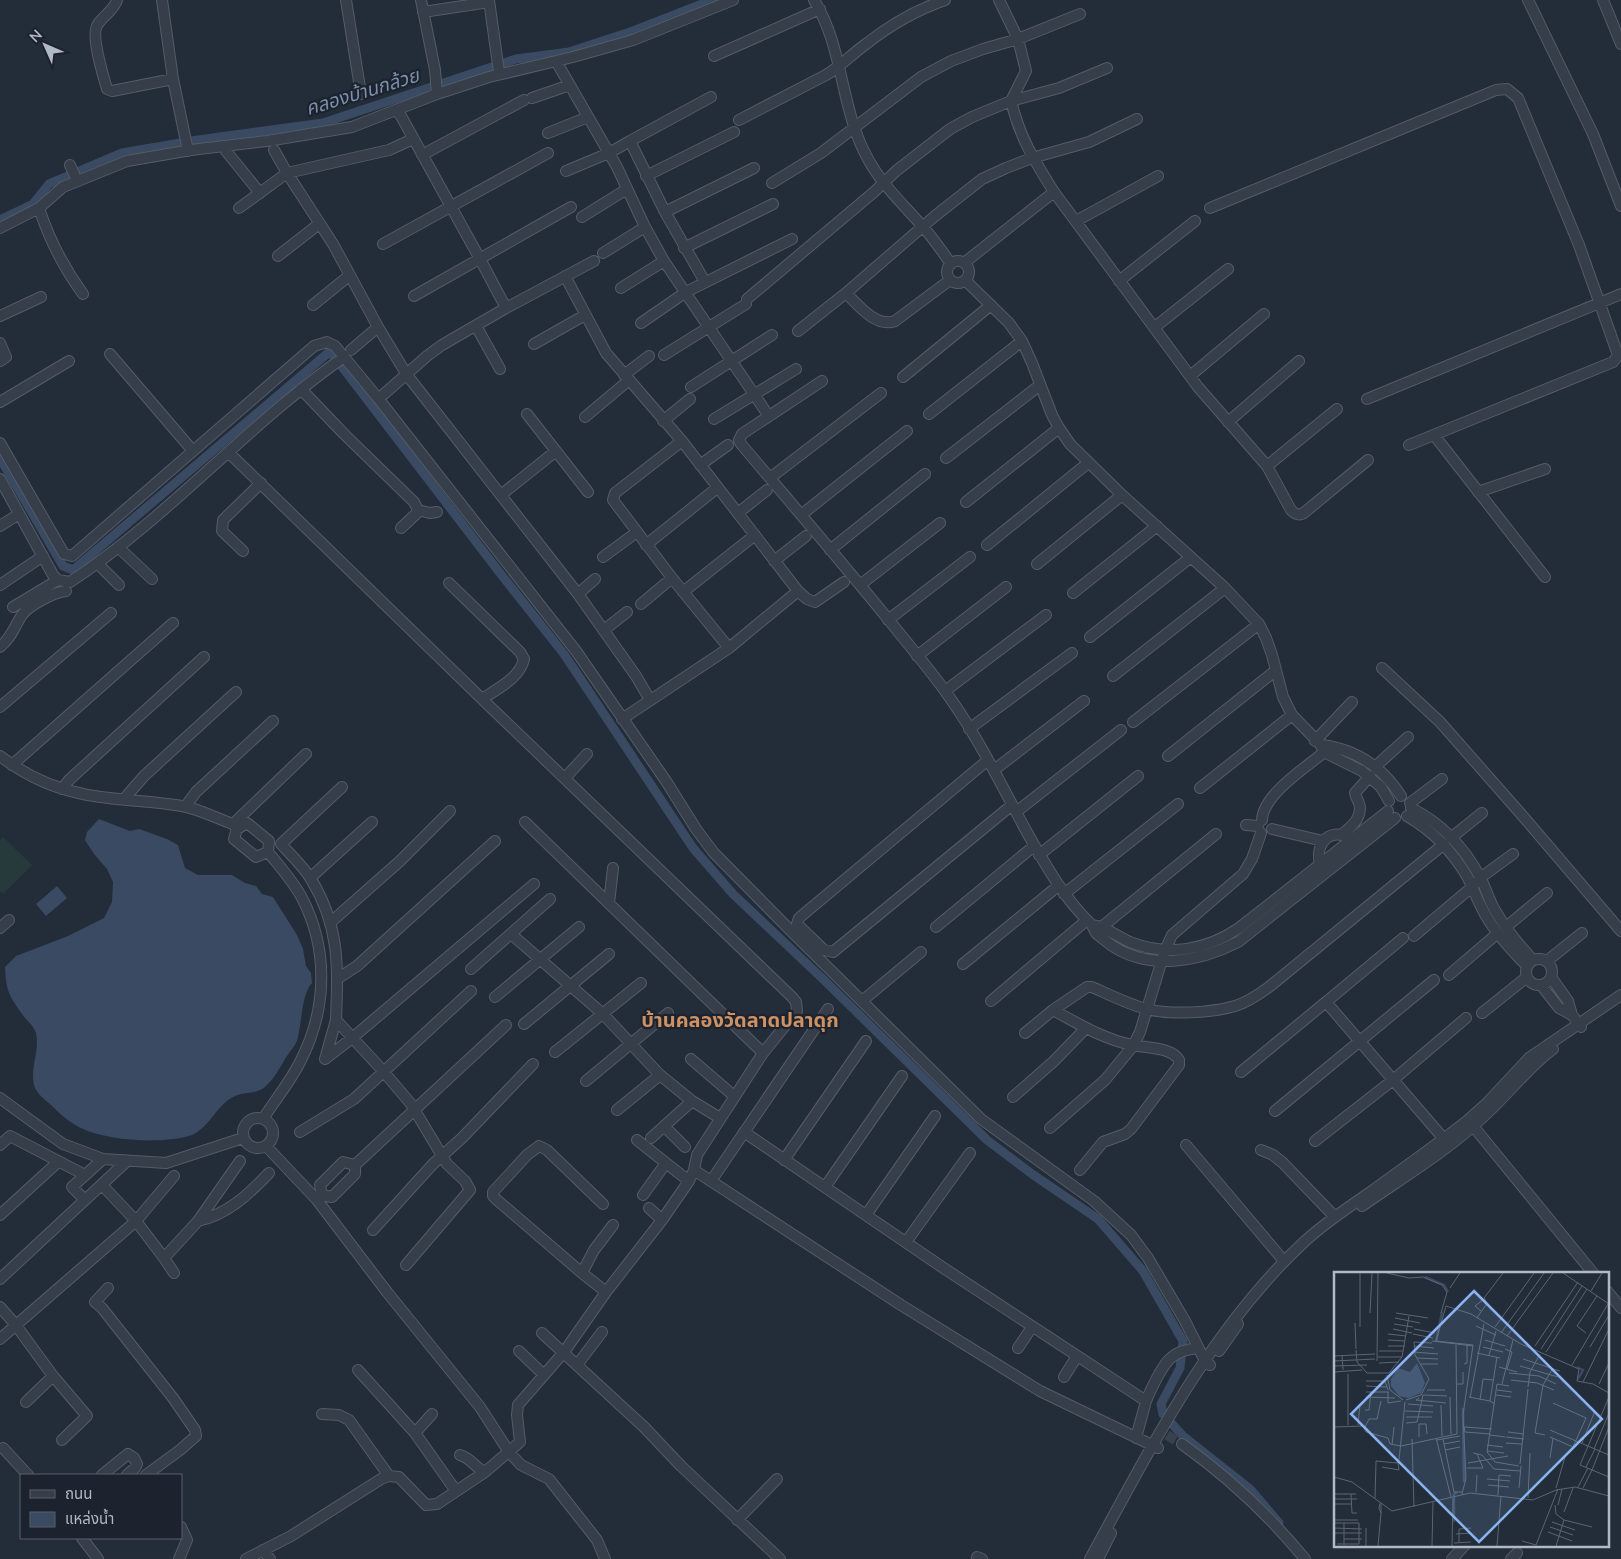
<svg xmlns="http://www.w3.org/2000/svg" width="1621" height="1559" viewBox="0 0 1621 1559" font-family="Lato,'Noto Sans Thai',sans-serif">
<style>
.green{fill:#26393b}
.water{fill:#394a62}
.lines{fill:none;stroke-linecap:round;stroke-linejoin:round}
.canal{stroke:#394a62;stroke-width:9}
.minor-tunnel{stroke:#38414e;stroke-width:10;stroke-dasharray:10 5;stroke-linecap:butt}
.minor-casing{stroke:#545c67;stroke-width:12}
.minor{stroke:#363e49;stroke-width:10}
.labels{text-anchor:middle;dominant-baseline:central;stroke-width:4.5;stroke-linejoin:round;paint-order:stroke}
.water-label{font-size:19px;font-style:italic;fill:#7b90ac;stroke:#1c232e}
.quarter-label{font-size:20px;font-weight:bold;fill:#ce9164;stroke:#1c232e}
.inset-river{fill:none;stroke:#394a62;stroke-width:2.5}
.inset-road{fill:none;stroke:#5c6471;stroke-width:1}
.view{fill:#8ab3f2;fill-opacity:0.15;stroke:#8ab3f2;stroke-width:2.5}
.inset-edge{fill:none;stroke:#b1b9c5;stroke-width:2.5}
</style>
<rect width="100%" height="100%" fill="#232c39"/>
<path class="green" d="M3,837L32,865L3,894L0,891V840Z"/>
<path class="water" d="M99,819L130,831L139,829L167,839L178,845L185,868L198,875H232L245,883L256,886L262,894L273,897L297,935L303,949L306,966L311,973L312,983C301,995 302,1024 297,1041C295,1046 290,1051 287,1056C280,1067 275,1078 265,1087C254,1096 241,1089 227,1101C214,1111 206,1131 189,1136C160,1144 108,1141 81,1128C70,1123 60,1114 51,1105C45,1100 36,1093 34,1085C30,1067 40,1051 36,1033C34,1027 29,1022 25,1018C10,997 6,993 5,967L16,956L68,936L104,918L112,902L113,882L107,869L94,854L85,840L87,832Z
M57,886L67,898L46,916L36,904Z"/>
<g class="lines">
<path class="canal" d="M0,220L33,204L49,184L122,153L198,140L323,123L516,59L569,52L633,31L712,0
M0,458L63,566L73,570L328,353L333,355L500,573L564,654L693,848L733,894L824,980L987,1140L1032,1174L1098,1219L1143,1271L1183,1341L1180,1368L1161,1404L1163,1414L1183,1436L1250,1489L1279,1523"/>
<path class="minor-tunnel" d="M1167,1435L1182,1444"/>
<defs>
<path id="minor" d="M117,0C115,9 103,16 98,24C90,34 103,75 107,89L112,91L173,79
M162,0L173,79L188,151
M346,0L361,94
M421,0L435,70L437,94
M489,0L499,72L497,75
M814,0C844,48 840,109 868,159C882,185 904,205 923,227C933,238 942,251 951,264
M999,0L1018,39L1026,71L1011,101C1020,138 1034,160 1054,192L1198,387L1267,466L1291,510C1296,515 1300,516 1305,512L1368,460
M1528,0L1593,134L1621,206
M1603,0L1621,44
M423,12L489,2
M714,56L820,9
M556,61L617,167L645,227L664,261L766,412
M532,98L570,85
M396,110L401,116L480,259L506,308
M739,120L826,75C841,66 852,54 866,44C890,25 916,10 945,0
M548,133L588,117
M630,141L711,97
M274,150L287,173L333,244L378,327L407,375L578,594L636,676L650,700
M226,151L260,193
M422,155L524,100
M70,165L77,181
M566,171L609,153L630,141L665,212L705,282
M646,176L734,132
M772,183L821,153L921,77L951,61L983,49L1018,39L1080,14
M39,208C49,239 64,268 83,294
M239,208L287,173L389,150L413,139
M1210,208L1496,90L1507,89L1518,98L1579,245L1618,355L1613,362L1409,445
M665,212L754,168
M582,217L627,189
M1076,221L1158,176
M0,228L39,208L63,187L127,161L191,150L267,141L352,127L437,94L489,77L573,57L633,40L733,0
M383,244L548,153
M684,248L773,204
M603,253L645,227
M278,256L319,224
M947 272a11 11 0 1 1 22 0a11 11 0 1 1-22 0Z
M964,263L1054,192
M565,276L606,353L682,441L798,591L807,599L815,602L844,582
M965,280L1009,323L1022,341L1032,363L1052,415L1059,428L1070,444L1122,495L1225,588L1259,624L1266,638L1272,655L1283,697L1292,715L1320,744L1324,752L1362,771L1381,787L1389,801
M1119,281L1195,221
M621,288L664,261
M846,293C858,305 876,328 895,321L950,280
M414,296L571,207
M747,299L874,192L896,171L950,129L972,117L1011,101L1059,88L1107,68
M313,305L350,275
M0,316L41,297
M641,323L686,292L792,239
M476,326L500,369
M1155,327L1228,269
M798,331L846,293L935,216L982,179L1006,168L1032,158L1089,142L1137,119
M0,343L6,357L0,361
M534,344L585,315
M351,350L378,327
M110,354L193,451
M664,355L746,304
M624,375L649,356
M1190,376L1264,314
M903,377L991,305
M822,381L742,434L739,440L741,444C790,502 840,560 888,619C907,643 927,666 945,691C978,736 1002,787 1029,836C1047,867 1064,898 1090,923C1093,926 1094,929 1096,933C1100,937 1106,941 1111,945C1149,971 1199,962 1238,942L1395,818
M691,387L772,335
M301,389L344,434L414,502L418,510L416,514L401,528
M384,394L427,356L442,345L506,308L594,261
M1367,399L1621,294
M0,402L69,361
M527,414L588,492
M929,414L1022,341
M585,417L628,381
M714,419L796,369
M663,421L690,399
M1228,422L1299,361
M1434,435L1545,577
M682,441L615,493L613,500L672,578L729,648
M0,443L64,554L72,556L314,346L327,342L335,346L377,397L576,651L666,781L696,829L714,853L793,933L981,1119L1094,1201L1131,1235L1148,1258L1185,1321L1205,1361L1210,1365
M228,452L482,699L792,997L796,1002L797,1011L763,1053L704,1144L697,1155L694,1170L689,1181L662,1220L606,1292L564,1352L518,1405L517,1415L520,1442L485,1472L437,1504L426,1505L399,1477L389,1476L381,1479L291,1536L246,1559
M946,458L1040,385
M700,465L728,445
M1267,466L1337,409
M770,478L881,393
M0,479L53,575L58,580L70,582C169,517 247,425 344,357
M1478,492L1545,469
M501,495L556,451
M966,502L1059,428
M418,510L430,513L437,512
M738,513L767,490
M801,515L907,431
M0,526L19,514
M646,545L717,488
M987,545L1088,463
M118,547L152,579
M830,550L925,474
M243,551L222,531L223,520L261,483
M603,557L637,532
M774,561L806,536
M98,564L119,585
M1037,564L1122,495
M449,583L520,652L524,659C520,678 497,689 482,699
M0,585L43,556
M860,585L940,523
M683,592L755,535
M1073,593L1157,526
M578,594L595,579
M641,604L672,578
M13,607L58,580
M888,620L970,557
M604,630L627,612
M1090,637L1191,557
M0,647C12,637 14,627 22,615C29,605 55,592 66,591
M917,656L1006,587
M1382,668L1440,722L1521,814L1621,931
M1113,676L1225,588
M945,691L1046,615
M0,707L111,613
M622,719L729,648L798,591
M1133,722L1259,624
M969,729L1072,653
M1315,741L1352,702
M1323,745C1357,750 1383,768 1401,796
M0,756C25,775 52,788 83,794C116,801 149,800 182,806C199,809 216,818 233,824L237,829
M1168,756L1275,671
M988,760L799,918L797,924L824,950L833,952L1012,805
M12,765L173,623
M1376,766L1408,737
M994,770L1084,701
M565,778L587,754
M342,787L281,844C291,855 303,866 311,879C340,927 338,966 336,1020L384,1072L411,1104L447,1164L465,1181L470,1190L406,1265
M1200,788L1292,715
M62,789L69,780L204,657
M124,799L144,776L236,692
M1410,803L1442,779
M185,807L196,792L273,721
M1411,808C1441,823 1464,847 1480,877C1486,888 1489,901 1496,912C1506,929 1519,945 1533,960
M1016,812L1121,730
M1407,816C1433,831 1453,852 1468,878C1474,891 1479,904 1486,916C1497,935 1512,951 1527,966
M1262,820C1263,794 1306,768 1324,752L1330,746
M525,822L763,1053
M233,824L306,754
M1246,825L1258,826
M1272,829L1323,841
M1342,834C1350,828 1360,820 1360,808C1360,803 1356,798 1355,793L1370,776
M1452,837L1482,813
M1039,855L1138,776
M1320,864C1315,845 1328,828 1348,837
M310,878L372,822
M1064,894L1178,804
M609,903L613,868
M331,922L400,861L450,811
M1092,925C1106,927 1117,936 1130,942C1168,957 1207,950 1239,928L1388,811
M936,927L1034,846
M1506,927L1547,893
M0,928L9,920
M1098,930L1216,834
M511,934L603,1014L660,1075L692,1101L720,1118
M1414,936L1472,887L1480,878L1513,854
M1403,938L1326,1002L1444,1139
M1526 972a13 13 0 1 1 26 0a13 13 0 1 1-26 0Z
M1547,961L1582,933
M963,964L1058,886
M471,969L550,899
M1449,975L1498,933
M1551,977L1568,1001L1572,1015L1581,1027
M337,979L357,966L495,841
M1541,985L1559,1008L1572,1015
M495,997L579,927
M862,1001L921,952
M991,1001L1087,920
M1053,1010C1079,1024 1103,1039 1132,1045C1146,1048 1171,1047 1179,1060V1065L1131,1129L1125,1134L1103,1142L1080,1170
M1482,1013L1527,977
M336,1020L325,1059L351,1039L534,884
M524,1024L609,954
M1025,1033L1053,1010L1087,987H1092C1110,995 1128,1004 1146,1009C1171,1015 1211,1013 1235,1006C1248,1002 1258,995 1269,987L1444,844
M555,1052L641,983
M691,1059L734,1096
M1241,1072L1326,1002
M586,1081L668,1013
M1013,1097L1054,1061L1086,1028
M0,1098L63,1144L103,1159L166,1163L243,1138
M617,1110L660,1075
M1275,1111L1434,980
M243 1133a15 15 0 1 1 30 0a15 15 0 1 1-30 0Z
M263,1119C275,1100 290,1082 300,1062C327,1010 329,950 302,898C293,881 280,867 268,852L269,841L247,823L237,829L234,839L256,857L268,852
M664,1126L685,1147
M1473,1126L1593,1273
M1050,1128L1105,1080L1133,1046L1140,1032L1165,950L1172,935L1243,874L1252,859L1261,833
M300,1132L354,1099L471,991
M744,1132L942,1267L1146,1401C1150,1391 1163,1363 1172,1357C1179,1351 1189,1349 1198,1348
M651,1138L692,1101
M637,1140L666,1163
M1315,1141L1393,1080L1466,1018
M0,1145L10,1136L85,1175
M1186,1145L1284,1261
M266,1146L317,1200L387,1292L480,1407L509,1452L521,1465L549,1479L597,1540L605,1559
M1261,1150L1273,1155L1283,1163L1335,1217
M784,1160L866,1041
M694,1170L901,1305L1040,1391L1158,1448
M711,1181L828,1009
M102,1185L136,1221L164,1258L198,1221L240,1161
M825,1187L902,1076
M322,1195L332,1197L355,1174V1165L506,1025
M322,1195L320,1185L343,1162L355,1165
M643,1195L666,1163L689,1181
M85,1200L72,1187L103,1159
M1362,1206C1402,1178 1446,1152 1482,1118C1507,1096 1526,1069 1553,1049
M649,1208L662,1220
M0,1215L58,1162
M866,1215L935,1116
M198,1221C228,1214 248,1195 269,1173
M373,1230L433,1164L462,1138L533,1064
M906,1242L970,1153
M164,1258L174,1273
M582,1273L497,1200L493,1196V1192L527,1155L539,1146L547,1150L603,1204
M0,1279L127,1161
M108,1288L95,1302L102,1308L173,1398L195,1430L196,1436L180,1450L146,1475
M1607,1291L1621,1308
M606,1292L582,1273L594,1250L613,1225
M0,1307L15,1324L53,1376L87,1416L62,1440
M542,1333L644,1427L681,1466L780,1559
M0,1339L136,1221L174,1176
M1018,1348L1032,1327
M519,1351L544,1375
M1219,1351L1238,1324
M577,1365L602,1332
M358,1370L415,1433L456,1491
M1064,1377L1077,1356
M26,1402L53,1376
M322,1414L339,1415L349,1420L389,1476
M415,1433L432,1414
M1136,1438L1146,1401
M1182,1444C1228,1477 1269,1515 1305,1559
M3,1448L28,1475
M460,1455C471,1458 475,1468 485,1472
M102,1475L128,1454L134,1458L137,1464L135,1468L127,1475
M737,1520L777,1479
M82,1538L98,1559
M263,1550L270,1559
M977,1557L982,1559
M179,1559L187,1540L181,1527
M1090,1559C1150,1449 1210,1330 1303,1243C1323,1224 1346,1209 1369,1193C1402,1169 1435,1146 1467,1121L1487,1103L1529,1058L1621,995
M1098,1559L1111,1533
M1452,1559L1465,1545
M1511,1559L1517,1553"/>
</defs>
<use href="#minor" class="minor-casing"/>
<use href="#minor" class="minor"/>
</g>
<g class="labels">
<g class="water-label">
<text transform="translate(362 91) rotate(-17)">คลองบ้านกล้วย</text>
</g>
<g class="quarter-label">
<text x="740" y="1019">บ้านคลองวัดลาดปลาดุก</text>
</g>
</g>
<g transform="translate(1334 1272)">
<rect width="275" height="275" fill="#232c39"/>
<path d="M83,91L91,111L87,121L75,126L65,124L57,114V107L64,96L76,100Z" fill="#394a62"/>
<path class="inset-river" d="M91,5L110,13L114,20M102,70L108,40M243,95L249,98L244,107M129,136L130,210M120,250V222L123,220"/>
<path class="inset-road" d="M53,1L75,6L89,5L108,13L113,20L107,41M229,1L275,32M116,16L126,1M257,19L268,1M147,39L141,34L150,27M36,41L38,1M62,41L94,46M61,46L86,51M143,46L153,31L150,26L169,1M21,51L22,77M60,52L79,55M142,54L162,63M26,55V1M161,55L200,1M59,57L78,61M80,57L101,61M167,61L210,1M252,61L243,54L263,24M54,62L72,64M79,62L99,66M173,64L219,1M54,68L71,69M151,68L171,74M98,69L139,74M54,74H71M80,74L100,76M201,74L244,10M149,75L169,80M256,75L275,43M171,77L178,80L173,97M207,77L248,14M22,78L23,90L33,101H55M45,79H69M80,80L104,82M212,80L253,17M143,81L166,86M8,83L9,98M155,83L162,59M0,84L41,82M44,85H68M83,86L104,87M189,87L226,99M0,89L41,87M43,89L44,1M45,91L65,90M87,92H104M130,92L133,91V73M238,93L274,32M0,94L33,93M186,94L224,105M165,95L183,100M0,100L28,98M55,101L68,85L75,44M175,101L205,104L222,112M53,103L56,118L69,128M177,108L203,111L220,118M32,109H51L54,118M249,110L275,57M123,112H129V100M168,112L179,68M265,112L275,91M32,114L53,115M175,114L163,112L153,180L161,190L185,194M194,115L196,100L206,82M93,118H111M163,118L178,120M32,120H55M54,120V131L67,129M89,123L113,124M162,123L177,125M32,125L61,126M116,125L117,162M135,125L156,129M275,125L246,193L275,205M85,126L82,128L112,131M136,126L150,52M72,128L87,123L95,107L81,83L80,70L98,71M146,128L149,107L159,108M74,132L99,134M161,132L156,129L163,85M107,133L108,164M31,138H35L37,120M71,139L99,140M72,145H98M72,151L83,150L89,123M14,153V102M24,153L26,133M0,155L29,154L32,160L54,166L56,172L67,174L123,162L122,73M30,157L35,147H43L47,129M216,158L275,183M174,160L190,162M156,162L131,160L130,155L158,157M156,163L171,165M211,163L201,161L209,113L219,96M85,165V152H92L93,162M172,165L190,167M216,165L239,175L252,146L219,131M102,166L117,225M78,167L80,235M109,167L120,220H128M103,168L126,164M172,171L188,172M248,171L261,139M110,172L126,169M58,173L60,155M153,173L169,175M260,177L275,141M111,178L126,175M153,179L170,181M139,181L148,183L160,197L187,199M216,186L219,166M134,191L174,184M186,192L194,117M48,195L65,198L64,191M252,195L261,177M133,196H149L143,182M258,198L275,155M0,205L18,210L58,239L136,221L199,228L222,218L241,215L275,224M153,207L176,209M154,213L175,215M244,215L254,196M185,216L187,194M222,216L231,185M249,216L258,198M142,220L143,203M0,222H22M17,222L18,241H23M128,222L132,206L129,143L139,73L102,69L112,34L137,42L187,72L245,97L243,109L259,112L275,121M164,223L165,203L177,204M41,226L42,189L63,191L65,188L71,130M194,226L196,181M0,227H23M46,231L45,236L47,241V232M0,232H18M221,233L222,242L230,248L258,255M224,233L228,217M230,240L239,216M0,248H24M218,250L241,258M0,251H25V272H3M216,255L239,263M0,256L28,257M214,260L238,269M0,261H28M122,262L137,261M10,267H28M188,269L202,273L224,217M125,270V257L137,256M120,271L137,270M10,273V251M32,274V256M44,274L47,241M98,274L99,230M118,274L119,226M163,274L167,224M222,274L230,248"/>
<path class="view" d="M140,19L268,147L145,270L17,142Z"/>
<rect width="275" height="275" class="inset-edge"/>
</g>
<rect x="20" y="1474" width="162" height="65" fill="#1c232e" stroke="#585f6a"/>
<rect x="30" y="1490" width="25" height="8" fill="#363e49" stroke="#585f6a"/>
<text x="65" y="1499" font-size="15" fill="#b1b9c5">ถนน</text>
<rect x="30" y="1512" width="25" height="15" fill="#394a62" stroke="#585f6a"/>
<text x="65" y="1524" font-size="15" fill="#b1b9c5">แหล่งน้ำ</text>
<g transform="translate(45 45) rotate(315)" stroke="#1c232e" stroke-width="4" paint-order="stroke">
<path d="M0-4L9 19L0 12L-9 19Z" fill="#b1b9c5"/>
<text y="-8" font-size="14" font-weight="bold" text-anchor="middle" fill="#b1b9c5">N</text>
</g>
</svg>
